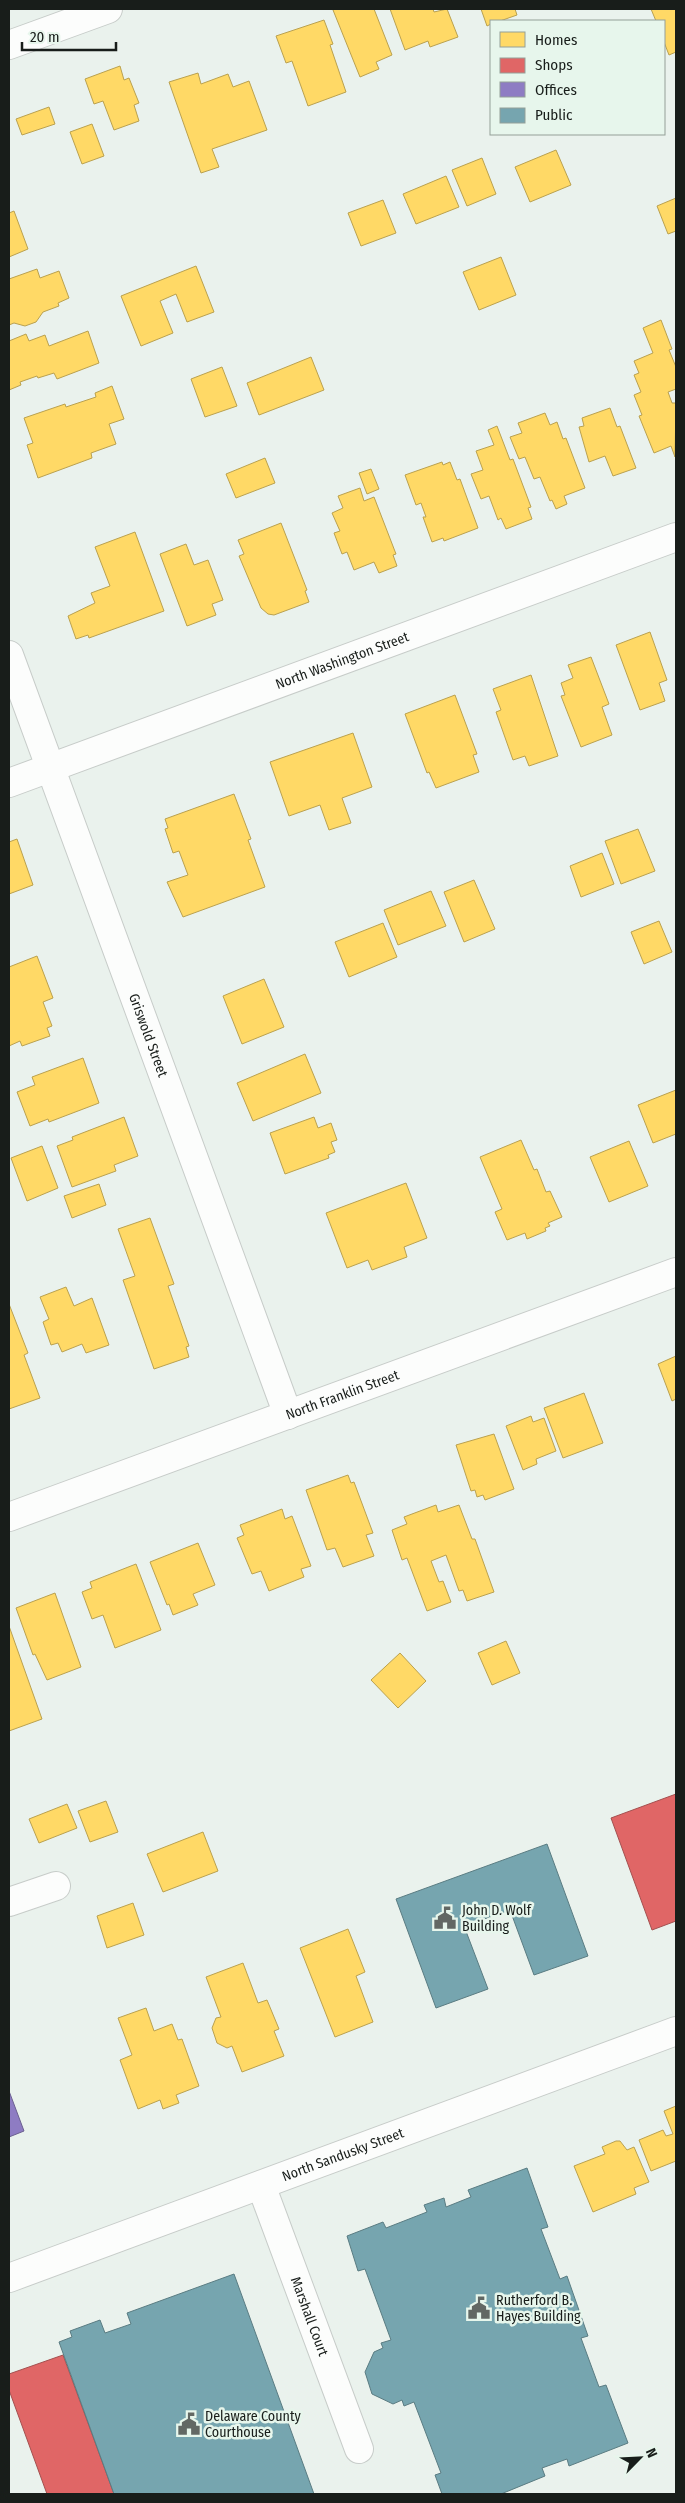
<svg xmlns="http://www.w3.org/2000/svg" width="685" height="2503" viewBox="0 0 685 2503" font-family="'Fira Sans Condensed',sans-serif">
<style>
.homes{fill:#ffd966;stroke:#baa14f}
.shops{fill:#e06666;stroke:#a4504f}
.offices{fill:#8e7cc3;stroke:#6b6090}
.public{fill:#76a5af;stroke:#5a7c82}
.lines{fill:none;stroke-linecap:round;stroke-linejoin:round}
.minor-casing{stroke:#c7ccc9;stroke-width:30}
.tertiary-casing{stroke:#c7ccc9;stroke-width:30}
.minor{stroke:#fcfdfc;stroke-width:28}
.tertiary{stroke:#fcfdfc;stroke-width:28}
.labels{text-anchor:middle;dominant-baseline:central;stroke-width:5;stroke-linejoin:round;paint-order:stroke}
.street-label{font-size:14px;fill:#181d1a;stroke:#e7f6ec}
.poi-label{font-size:14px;fill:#181d1a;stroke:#e7f6ec;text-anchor:start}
</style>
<rect width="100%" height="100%" fill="#eaf2ed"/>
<path class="homes" d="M336,9H374L392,55L376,62L379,69L360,77L333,10Z
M390,9H433L434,12L447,9L458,37L430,47L428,41L405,50Z
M481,9H515L517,15L500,21H491V24L487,26Z
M651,9H676V52L669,55L664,42V21H656Z
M324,20L333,44L330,45L346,92L308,106L292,61L286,63L276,36Z
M120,66L124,80L129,78L139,103L134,105L139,121L114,130L103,101L94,104L85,79Z
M198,73L201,84L228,74L233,87L249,81L267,130L212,149L219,167L201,173L169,82Z
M49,107L55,124L22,135L16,119Z
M92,124L104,156L82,164L70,132Z
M556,150L571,185L530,202L515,167Z
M482,158L496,194L467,206L452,170Z
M446,176L459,207L416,224L403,194Z
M676,198V231L668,234L657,206Z
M383,200L396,233L361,246L348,213Z
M14,211L28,249L9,257V213Z
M501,257L516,295L479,310L463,272Z
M196,266L214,312L187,322L176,294L160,301L173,333L141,346L121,296Z
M37,269L40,278L59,271L69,298L58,303L59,306L43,312L36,322L25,326L14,323L9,325V279Z
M661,320L672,349L669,350L676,367V389L668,392L672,403H676L675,457L671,446L654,453L639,416L642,415L634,395L641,392L634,375L639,373L634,361L653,353L643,328Z
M88,331L99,363L57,379L54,373L38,378L37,376L20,382L21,385L9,390V341L26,334L29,341L45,335L49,346Z
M311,357L324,390L259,415L247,383Z
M222,367L237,406L205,417L191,379Z
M112,386L124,419L109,424L116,444L91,453L92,458L38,478L27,445L33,443L24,418L65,404L66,407L96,397L95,393Z
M610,408L617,427L620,426L636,468L613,476L605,456L589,462L579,427L584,426L582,418Z
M545,413L550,425L557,422L563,439L566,438L585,488L564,496L567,504L556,509L552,500L550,501L540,477L534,479L525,457L519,459L510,437L522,433L518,423Z
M497,426L510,460L513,459L531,507L528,508L532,519L506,529L501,518L498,520L489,496L481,499L471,474L483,470L476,451L494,445L488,430Z
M265,458L275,483L236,498L226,474Z
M442,462L443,465L450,462L457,480L460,479L478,528L444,541L443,538L432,542L423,517H426L421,503L416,505L405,475Z
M371,469L379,489L367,494L359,473Z
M360,488L364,501L374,497L396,554L393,555L397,566L379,573L374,562L354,570L347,552L342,554L334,533L340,531L332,513L343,508L338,496Z
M281,523L307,590L305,591L309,602L274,615L268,614L261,608L239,556L244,554L238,540Z
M135,532L164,611L89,638L88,635L76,639L68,616L95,603L91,593L110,586L95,547Z
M186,544L194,565L208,560L223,600L212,604L216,615L187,626L160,554Z
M650,632L667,680L659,683L665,701L640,710L616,645Z
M591,657L609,704L602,707L612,735L581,747L561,696L565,695L561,683L573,678L568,665Z
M531,675L558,756L529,766L525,756L513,760L496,712L501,710L493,689Z
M455,695L477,754L473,755L479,772L436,788L429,772L427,773L405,714Z
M353,733L372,787L342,798L351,823L329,830L320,805L289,816L270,762Z
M234,794L251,839L248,840L265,887L183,917L167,882L188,875L179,851L173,853L165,829L168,828L165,819Z
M638,829L655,871L621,884L605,841Z
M17,839L33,885L9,894V842Z
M602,853L614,884L581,897L570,866Z
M474,880L495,929L464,942L444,892Z
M431,891L446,926L398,945L384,910Z
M659,921L672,952L644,964L631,932Z
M383,923L397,957L349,977L335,942Z
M37,956L53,998L43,1002L52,1026L47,1028L50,1036L22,1046L20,1041L9,1046V967Z
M264,979L284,1027L242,1044L223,996Z
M305,1054L321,1093L253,1121L237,1083Z
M83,1058L99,1103L49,1122L48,1119L30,1126L17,1092L35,1085L32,1077Z
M676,1090V1134L653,1143L638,1105Z
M124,1117L138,1156L114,1165L116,1171L72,1187L57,1146L73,1140L72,1137Z
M314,1117L318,1128L331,1123L337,1140L331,1142L335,1152L328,1155L329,1158L285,1174L270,1133Z
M521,1140L534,1170L537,1169L546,1192L550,1191L562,1217L548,1223L550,1226L545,1228L546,1231L527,1239L525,1233L507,1240L495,1212L502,1209L480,1157Z
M629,1141L648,1186L609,1202L590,1157Z
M42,1146L58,1188L27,1201L11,1158Z
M406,1183L427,1238L404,1247L407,1257L372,1270L368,1260L347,1268L326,1213Z
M99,1184L106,1205L72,1218L64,1196Z
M150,1218L174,1284L168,1286L189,1346L186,1347L189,1357L154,1369L123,1280L135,1276L118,1229Z
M66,1287L74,1306L92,1298L109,1345L86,1353L82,1344L62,1352L58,1343L51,1345L43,1322L49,1319L40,1297Z
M9,1304L28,1353L24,1355L40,1398L9,1409Z
M676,1356V1399L672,1401L658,1364Z
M584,1393L603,1443L563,1458L544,1408Z
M531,1416L533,1422L544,1418L556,1451L536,1459L537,1464L523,1470L506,1426Z
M494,1434L514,1489L485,1500L483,1495L477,1497L475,1490L471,1491L456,1445Z
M348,1475L351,1483L354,1482L373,1533L366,1535L374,1556L343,1567L335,1548L327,1550L306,1490Z
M436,1505L438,1512L459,1505L472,1539H475L494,1592L467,1601L463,1590L459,1591L446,1555L431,1561L439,1582L443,1581L451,1602L427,1611L407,1558L402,1560L392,1530L407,1524L404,1517Z
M282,1509L285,1519L292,1516L311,1566L301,1569L304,1577L269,1591L261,1571L252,1574L237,1538L244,1535L240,1525Z
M198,1543L215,1585L193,1594L198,1605L173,1615L169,1604L167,1605L150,1562Z
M136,1564L161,1630L115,1648L103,1615L92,1619L82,1592L92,1588L90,1582Z
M55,1593L81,1667L47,1680L35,1654L33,1655L16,1608Z
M9,1626L42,1719L9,1731Z
M506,1641L520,1673L492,1685L478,1653Z
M400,1653L426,1681L398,1708L371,1680Z
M106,1801L118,1832L90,1842L78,1811Z
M67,1804L77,1828L39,1843L29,1819Z
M203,1832L218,1871L163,1892L147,1854Z
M133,1903L144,1935L107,1948L97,1916Z
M348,1929L365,1972L356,1976L373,2022L335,2037L300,1948Z
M243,1963L258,2003L267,2000L279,2029L274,2031L284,2056L242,2072L232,2046L227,2048L217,2043L212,2028L216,2018L221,2017L206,1977Z
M146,2008L154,2031L172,2024L178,2040L182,2039L199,2086L176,2095L179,2103L163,2109L160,2100L138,2109L120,2060L132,2055L118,2018Z
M676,2106V2161L651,2171L639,2140L663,2130L666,2136L673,2134L664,2111Z
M616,2141H620L627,2150L634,2147L649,2182L634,2188L636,2194L593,2212L574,2166L605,2154L602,2147Z"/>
<path class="shops" d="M676,1794V1921L652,1930L611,1818Z
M63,2355L114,2494H47L9,2390V2374Z"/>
<path class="offices" d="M9,2091L24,2131L9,2137Z"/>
<path class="public" d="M547,1844L588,1956L534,1975L510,1910L464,1926L488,1989L436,2008L396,1899Z
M527,2168L548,2227L541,2229L560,2279L567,2276L588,2336L581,2338L599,2387L606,2385L628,2443L569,2466L567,2459L542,2468L545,2476L501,2494H442L435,2475L441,2473L414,2402L404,2406L402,2400L393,2404L372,2394L365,2372L374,2352L383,2348L381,2343L391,2340L365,2269L358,2271L347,2236L383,2222L386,2228L427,2212L424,2205L444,2198L446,2207L471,2197L468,2190Z
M234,2274L314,2494H114L59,2342L72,2337L70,2331L100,2320L105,2333L131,2324L127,2313Z"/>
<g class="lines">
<defs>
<g id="minor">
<path d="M9,45L108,9"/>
<path id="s1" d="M9,655L288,1415"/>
<path id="s2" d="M9,783L676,537"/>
<path id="s3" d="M9,1517L676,1272"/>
<path d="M9,1902L56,1886"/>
<path id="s4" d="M261,2185L359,2449"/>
</g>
<g id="tertiary">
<path id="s5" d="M9,2278L676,2031"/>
</g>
</defs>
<use href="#minor" class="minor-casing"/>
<use href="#tertiary" class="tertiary-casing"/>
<use href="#minor" class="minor"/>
<use href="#tertiary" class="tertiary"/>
</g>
<defs>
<symbol id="civic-bare" viewBox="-9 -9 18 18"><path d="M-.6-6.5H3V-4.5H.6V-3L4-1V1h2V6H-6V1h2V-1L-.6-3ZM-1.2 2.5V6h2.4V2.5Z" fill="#626864" stroke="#e7f6ec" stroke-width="2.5" paint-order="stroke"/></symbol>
</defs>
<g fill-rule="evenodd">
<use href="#civic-bare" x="429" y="1902" width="32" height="32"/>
<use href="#civic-bare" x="463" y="2292" width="32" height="32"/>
<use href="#civic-bare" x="173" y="2408" width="32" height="32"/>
</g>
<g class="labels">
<g class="street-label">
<text stroke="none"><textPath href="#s2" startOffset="355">North Washington Street</textPath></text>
<text stroke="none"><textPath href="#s1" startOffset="405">Griswold Street</textPath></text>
<text stroke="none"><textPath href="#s3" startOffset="355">North Franklin Street</textPath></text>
<text stroke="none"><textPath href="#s5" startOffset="356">North Sandusky Street</textPath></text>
<text stroke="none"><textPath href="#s4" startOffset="140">Marshall Court</textPath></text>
</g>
<g class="poi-label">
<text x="462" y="1910">John D. Wolf<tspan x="462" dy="16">Building</tspan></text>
<text x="496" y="2300">Rutherford B.<tspan x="496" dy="16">Hayes Building</tspan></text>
<text x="205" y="2416">Delaware County<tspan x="205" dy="16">Courthouse</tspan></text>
</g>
</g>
<rect width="685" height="2503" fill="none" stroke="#181d1a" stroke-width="20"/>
<rect x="490" y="20" width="175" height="115" fill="#e7f6ec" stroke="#949f98"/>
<rect x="500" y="32" width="25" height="15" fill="#ffd966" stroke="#949f98"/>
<text x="535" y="45" font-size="15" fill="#181d1a">Homes</text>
<rect x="500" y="58" width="25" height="15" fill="#e06666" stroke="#949f98"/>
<text x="535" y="70" font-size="15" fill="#181d1a">Shops</text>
<rect x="500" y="82" width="25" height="15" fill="#8e7cc3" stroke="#949f98"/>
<text x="535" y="95" font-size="15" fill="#181d1a">Offices</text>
<rect x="500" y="108" width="25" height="15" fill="#76a5af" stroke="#949f98"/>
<text x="535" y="120" font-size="15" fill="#181d1a">Public</text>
<g transform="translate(640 2458) rotate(66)" stroke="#e7f6ec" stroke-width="4" paint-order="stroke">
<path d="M0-4L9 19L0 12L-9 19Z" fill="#181d1a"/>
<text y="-8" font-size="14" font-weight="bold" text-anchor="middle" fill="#181d1a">N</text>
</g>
<path d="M22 42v8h94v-8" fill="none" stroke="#181d1a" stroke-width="2.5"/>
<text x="30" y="42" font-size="15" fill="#181d1a" stroke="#e7f6ec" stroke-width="4" paint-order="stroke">20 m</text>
</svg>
